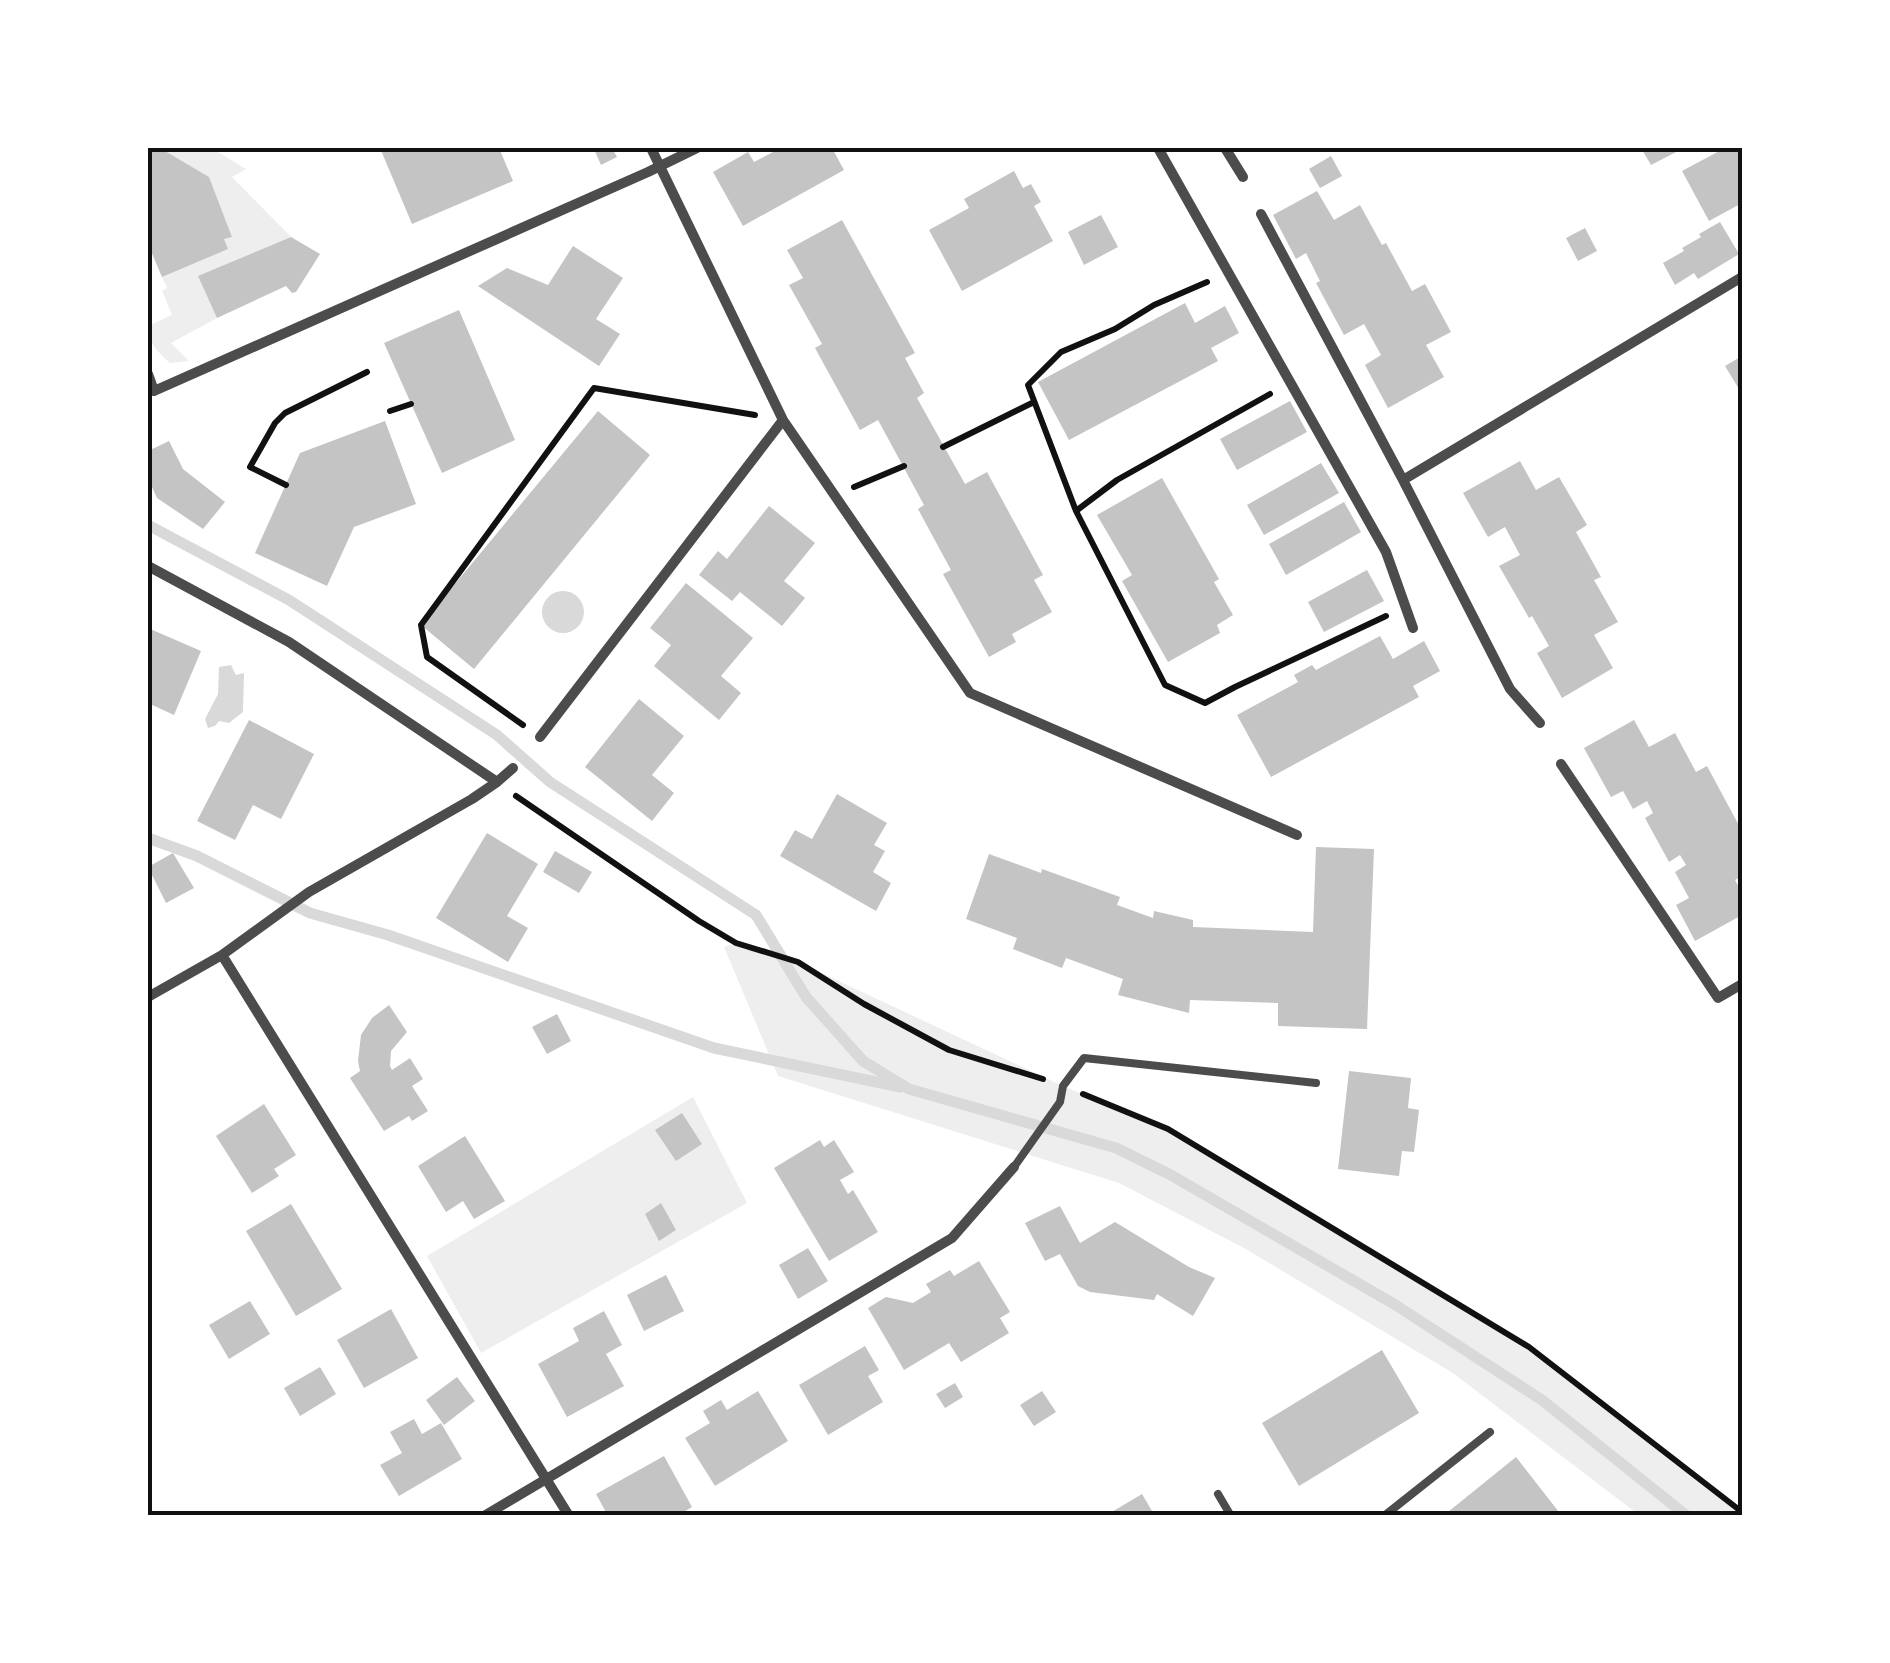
<svg xmlns="http://www.w3.org/2000/svg" width="1890" height="1663" viewBox="0 0 1890 1663" font-family="'Crimson Pro',serif">
<style>
.green{fill:#eee}
.water{fill:#d9d9d9}
.lines{fill:none;stroke-linecap:round;stroke-linejoin:round}
.stream{stroke:#d9d9d9;stroke-width:11}
.building{fill:#c4c4c4}
.path{stroke:#111;stroke-width:6}
.service{stroke:#4c4c4c;stroke-width:8}
.minor{stroke:#4c4c4c;stroke-width:10}
.neatline{fill:none;stroke:#111;stroke-width:4}
</style>
<rect width="100%" height="100%" fill="#fff"/>
<path class="green" d="M160,148H211L246,169L232,177L291,237L199,276L217,318L171,343L189,361L170,363C158,352 148,343 148,326L172,315L162,291L167,288L162,277L227,249L224,239L232,237L209,177Z
M736,943L798,962L1063,1086L1168,1129L1529,1347L1742,1512V1515H1639L1453,1373L1244,1248L1119,1183L778,1076L724,947Z
M693,1097L747,1203L481,1353L427,1256Z"/>
<path class="water" d="M542 612a21 21 0 1 1 42 0a21 21 0 1 1-42 0Z
M231,665L236,675L244,673L243,712L229,723L219,721L215,726L208,728L205,719L218,694L219,667Z"/>
<g class="lines">
<path class="stream" d="M148,525L289,600L497,735L550,782L756,915L806,997L863,1061L909,1089L1116,1148L1169,1174L1394,1304L1542,1400L1687,1516
M148,838L197,856L310,913L388,935L714,1048L900,1087"/>
</g>
<path class="building" d="M148,148H160L209,177L232,237L224,239L228,249L162,277L148,244Z
M380,148H499L513,181L412,224Z
M598,148H612L617,157L601,165L594,149Z
M781,148H832L844,170L743,226L713,172L748,152L754,162Z
M1641,148H1684L1651,165Z
M1725,148H1742V203L1709,221L1682,171Z
M1331,156L1342,176L1320,188L1309,169Z
M1014,171L1023,188L1031,184L1041,202L1034,206L1053,241L962,291L929,230L969,208L964,199Z
M1317,191L1334,220L1360,205L1382,245L1386,243L1412,291L1425,284L1451,332L1426,345L1444,377L1388,408L1365,365L1381,355L1364,324L1344,335L1316,283L1320,281L1306,253L1296,259L1273,215Z
M1101,215L1118,247L1084,265L1068,232Z
M842,220L915,353L905,358L924,393L917,398L965,484L987,472L1043,575L1034,580L1052,612L1012,634L1016,642L989,657L943,574L951,570L918,509L924,505L878,420L860,430L815,348L822,344L789,285L803,278L787,250Z
M1720,222L1739,254L1698,279L1694,273L1675,285L1663,263L1684,251L1682,248L1701,237L1699,234Z
M1585,228L1597,251L1578,261L1566,238Z
M291,237L320,254L296,292L292,293L286,286L217,318L198,276Z
M573,246L623,278L596,319L620,334L599,366L478,286L507,268L548,285Z
M1185,303L1195,323L1225,306L1239,333L1211,348L1218,361L1069,440L1038,382Z
M459,310L515,440L442,473L384,343Z
M1742,356V394L1725,366Z
M1290,401L1307,432L1237,470L1220,439Z
M598,411L650,455L474,669L421,625Z
M385,421L416,504L354,527L327,586L255,553L300,453Z
M169,441L183,469L225,502L203,529L157,498L148,478V451Z
M1520,461L1536,490L1559,477L1587,525L1576,532L1601,577L1594,580L1618,622L1594,635L1613,668L1562,698L1537,653L1549,646L1532,616L1529,618L1499,566L1520,555L1505,527L1488,537L1463,493Z
M1321,463L1339,493L1264,535L1247,505Z
M1162,478L1219,579L1214,582L1233,615L1217,625L1220,633L1168,662L1122,581L1132,575L1097,515Z
M1344,502L1361,532L1286,575L1269,544Z
M769,506L815,543L784,581L805,598L782,626L740,592L732,601L699,575L718,551L727,559Z
M1367,570L1384,601L1324,632L1308,602Z
M686,583L753,638L721,676L741,693L719,720L654,666L671,645L650,628Z
M148,628L201,651L174,715L148,703Z
M1380,636L1393,659L1424,641L1440,671L1413,686L1419,697L1271,777L1237,715L1298,682L1294,675L1312,665L1316,670Z
M639,699L684,736L652,775L674,793L652,821L585,767Z
M249,720L314,754L281,819L253,805L235,840L197,821Z
M1634,720L1649,747L1675,733L1696,772L1707,766L1742,831V876L1735,880L1742,893V915L1695,941L1676,905L1689,898L1675,872L1686,865L1680,855L1669,862L1645,818L1653,813L1647,801L1633,809L1623,791L1611,797L1584,748Z
M837,794L887,823L874,845L885,851L873,872L891,883L876,911L780,856L795,830L812,839Z
M487,833L538,864L507,916L528,928L508,962L436,918Z
M1316,847L1374,849L1367,1029L1278,1026V1003L1190,1000L1189,1013L1118,995L1123,979L1066,958L1062,968L1013,949L1017,938L966,919L989,854L1041,873L1042,869L1120,897L1117,905L1153,918L1154,911L1193,920V927L1313,932Z
M555,851L592,872L579,893L543,872Z
M173,853L194,888L166,903L148,867Z
M389,1005L407,1032L391,1051L390,1066L392,1070L410,1058L423,1079L412,1086L428,1111L412,1121L409,1116L384,1131L350,1078L360,1071L358,1061L361,1035L372,1018Z
M557,1014L571,1041L547,1054L532,1027Z
M1349,1071L1411,1078L1408,1108L1419,1110L1414,1152L1402,1151L1399,1176L1338,1169Z
M264,1104L296,1155L274,1169L279,1176L252,1193L216,1136Z
M682,1113L702,1144L676,1161L655,1130Z
M465,1136L505,1201L474,1219L463,1201L446,1212L418,1166Z
M820,1140L824,1147L834,1140L854,1172L840,1180L848,1194L853,1190L878,1232L829,1261L774,1168Z
M661,1203L676,1230L659,1241L645,1214Z
M291,1204L342,1289L296,1316L246,1231Z
M1060,1206L1080,1243L1115,1222L1189,1267L1215,1278L1193,1316L1157,1294L1154,1300L1090,1292L1078,1286L1060,1254L1045,1261L1025,1223Z
M808,1248L828,1281L798,1299L779,1265Z
M979,1261L1010,1312L1000,1318L1009,1333L961,1362L949,1343L904,1370L868,1308L886,1297L913,1303L931,1292L926,1284L950,1270L954,1276Z
M666,1275L684,1311L644,1331L627,1295Z
M250,1301L270,1334L229,1359L209,1325Z
M391,1309L418,1358L364,1388L337,1340Z
M604,1311L622,1345L606,1354L624,1386L567,1417L538,1364L579,1341L573,1328Z
M865,1346L879,1370L868,1376L883,1402L828,1435L799,1385Z
M1382,1350L1419,1413L1299,1486L1262,1423Z
M320,1367L336,1394L300,1416L284,1388Z
M457,1377L475,1401L444,1425L426,1400Z
M955,1383L963,1397L945,1408L936,1394Z
M758,1391L788,1441L715,1486L685,1438L710,1423L703,1411L721,1400L727,1410Z
M1042,1391L1056,1412L1034,1426L1020,1405Z
M414,1419L422,1434L441,1423L462,1459L399,1496L380,1465L402,1453L390,1432Z
M664,1456L692,1507L677,1516H608L596,1494Z
M1516,1457L1562,1516H1443Z
M1142,1494L1155,1516H1105Z"/>
<g class="lines">
<path class="path" d="M1270,394L1117,480L1076,511L1165,685L1205,703L1235,687L1386,616
M390,411L411,404
M943,447L1034,402
M286,485L250,467L275,423L285,413L367,372
M854,487L904,466
M1076,511L1028,385L1061,352L1115,329L1154,305L1207,282
M523,725L427,657L421,625L594,388L755,415
M516,796L699,921L736,943L798,962L864,1004L949,1050L1043,1079
M1083,1094L1168,1129L1529,1347L1742,1512"/>
<path class="service" d="M1014,1167L1060,1102L1063,1086L1084,1058L1316,1083
M1218,1494L1231,1516
M1384,1516L1490,1432"/>
<path class="minor" d="M651,148L783,420L970,693L1297,835
M1158,148L1386,552L1413,628
M1225,148L1243,177
M1261,214L1403,480L1510,689L1540,723
M148,374L154,391L648,172L697,148
M1403,480L1742,277
M148,566L289,642L497,782
M540,737L783,420
M1561,764L1718,998L1742,984
M222,955L569,1516
M148,997L222,955L309,892L472,799L497,782L513,768
M484,1516L952,1238L1014,1167"/>
</g>
<rect width="1890" height="1663" fill="none" stroke="#ffffff" stroke-width="300"/>
<rect x="150" y="150" width="1590" height="1363" class="neatline"/>
</svg>
